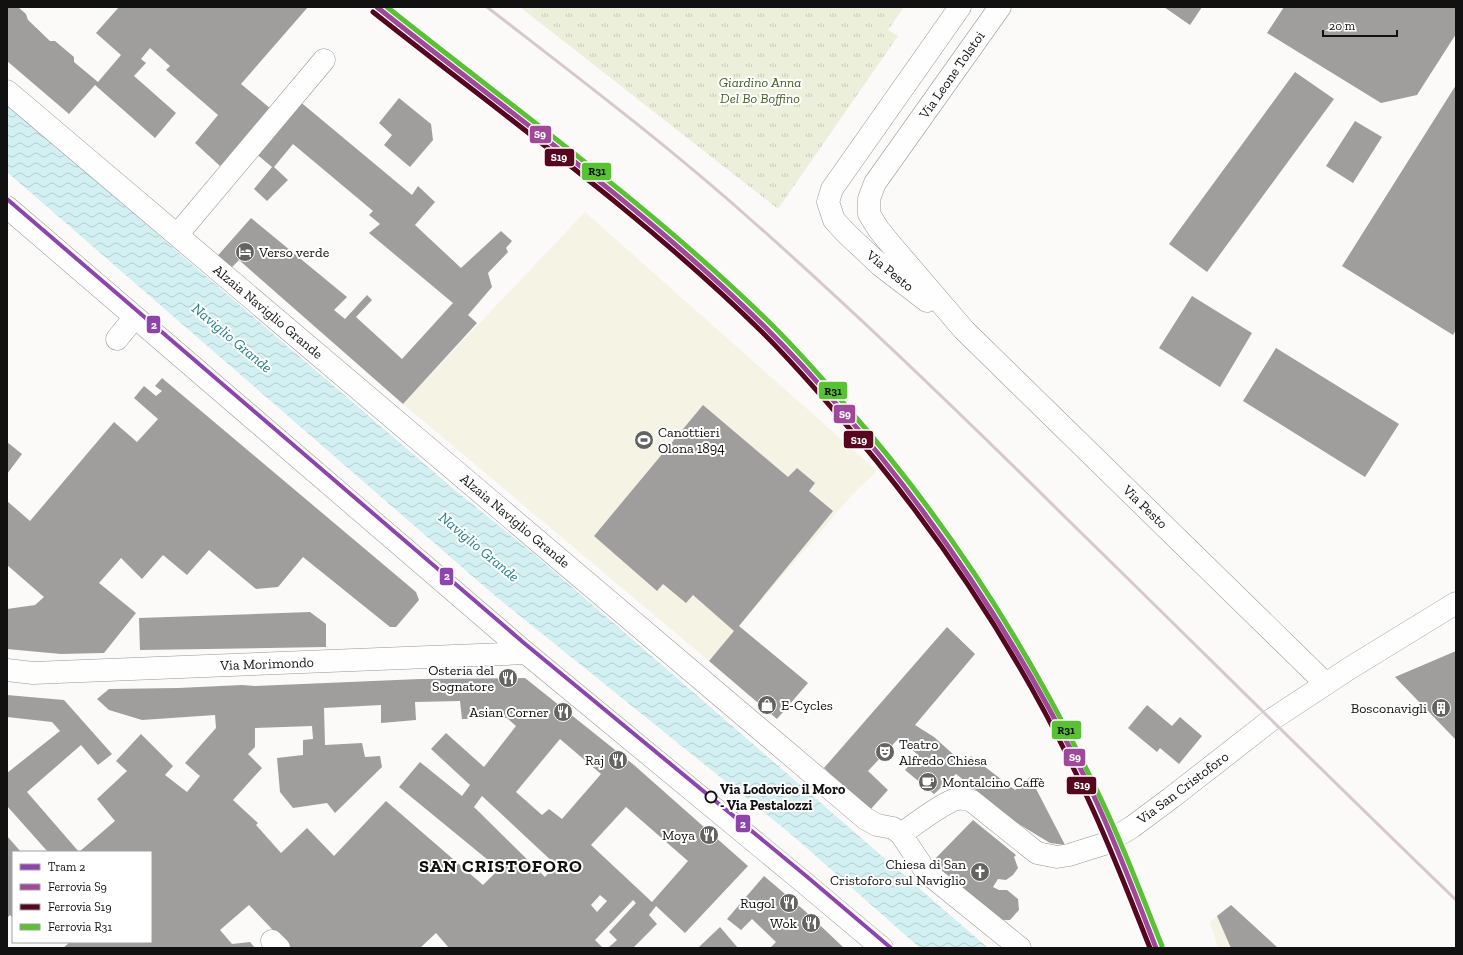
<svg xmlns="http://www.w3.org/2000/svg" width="1463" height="955" viewBox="0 0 1463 955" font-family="'Zilla Slab',serif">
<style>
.park{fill:url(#park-tufts)}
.pitch{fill:#f4f3e4}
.water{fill:url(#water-waves)}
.building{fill:#a09e9c;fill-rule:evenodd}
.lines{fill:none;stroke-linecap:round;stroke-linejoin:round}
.minor-casing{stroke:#979695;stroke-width:23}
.minor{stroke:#fffefe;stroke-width:22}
.rail{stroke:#d7c8cd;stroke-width:3}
.rail-1-casing{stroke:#fff;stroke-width:8}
.rail-2-casing{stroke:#fff;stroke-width:8}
.rail-3-casing{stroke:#fff;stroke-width:8}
.rail-1{stroke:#a0499a;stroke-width:5}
.rail-2{stroke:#56061f;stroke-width:5}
.rail-3{stroke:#59c134;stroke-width:5}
.tram-1-casing{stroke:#fff;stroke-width:7}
.tram-1{stroke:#8e44ad;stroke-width:4}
.stop-dot{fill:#fff;stroke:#111;stroke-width:2}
.labels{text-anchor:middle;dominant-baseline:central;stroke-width:4;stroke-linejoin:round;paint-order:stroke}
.street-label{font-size:14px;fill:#111;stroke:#fff}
.park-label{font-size:14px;font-style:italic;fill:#456228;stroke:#fff}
.poi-label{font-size:14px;fill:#111;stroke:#fff;text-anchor:end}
.stop-label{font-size:14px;font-weight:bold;fill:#111;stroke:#fff;text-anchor:start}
.water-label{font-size:15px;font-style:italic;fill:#27808e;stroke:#fff}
.district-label{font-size:18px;font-weight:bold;letter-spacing:1px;fill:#111;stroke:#fff}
.line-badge{stroke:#fff;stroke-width:1.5}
.badge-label{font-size:11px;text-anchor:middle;font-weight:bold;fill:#fff}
.pale-badge-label{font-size:11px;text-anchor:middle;font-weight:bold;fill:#111}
</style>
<defs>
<pattern id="park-tufts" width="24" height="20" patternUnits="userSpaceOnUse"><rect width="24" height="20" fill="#ecefda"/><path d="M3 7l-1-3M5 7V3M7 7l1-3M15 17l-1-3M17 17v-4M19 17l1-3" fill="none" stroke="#c9ccba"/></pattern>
<pattern id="water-waves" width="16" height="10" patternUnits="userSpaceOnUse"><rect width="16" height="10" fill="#d2f0f2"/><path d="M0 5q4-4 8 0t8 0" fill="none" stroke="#b3cdce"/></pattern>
</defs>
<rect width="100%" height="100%" fill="#fcfaf8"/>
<path class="park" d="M520,7H904L888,30L898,36L778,209Z"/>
<path class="pitch" d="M585,212L877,471L853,494L709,661L403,404Z
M1231,905L1278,948H1218L1210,922Z"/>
<path class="water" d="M7,100L179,253L455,490L534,554L988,948H920L792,835L494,595L7,172Z"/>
<path class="building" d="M7,7H18L26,14L28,20L50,41H55L74,57V62L98,82L121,55L96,33L119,7H308L241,84L271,109L220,166L195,143L218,115L166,70L170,66L150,48L141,59L146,63L134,76L176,113L155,138L95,85L69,114L7,61Z
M1164,7H1202L1190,25Z
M1284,7H1456V34L1417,95L1381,103L1267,33Z
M1295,72L1334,99L1207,272L1169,244Z
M1456,85V330L1453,335L1342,266Z
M399,98L431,124L433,140L410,167L384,145L392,135L379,123Z
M298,100L412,195L418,186L435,202L415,225L461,268L501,231L512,241L506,248L508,252L488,273L492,287L468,315L477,323L403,404L239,260L227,272L213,261L251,218L347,297L334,310L345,319L367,295L372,300L356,317L402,359L453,303L369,233L380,224L369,215L373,211L293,144L274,167L288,180L267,201L254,189L272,167L254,152Z
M1355,121L1382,137L1353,183L1326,166Z
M1192,296L1252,333L1220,387L1159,348Z
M1276,348L1399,424L1365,477L1243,401Z
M162,378L416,592L419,600L396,627H390L303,557L278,587L256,589L209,550L187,575L163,555L142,579L121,558L99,583L136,613L104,653L61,654L7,649V609L35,605L44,597L7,565V501L30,521L114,422L137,442L158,419L134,398L144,386L156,396L162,391L155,386Z
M703,405L788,477L797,468L815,483L809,491L833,511L739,626L808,683L777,719L709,661L734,631L693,595L686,603L663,584L657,591L594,536Z
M7,442L22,454L7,474Z
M310,612L326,624V647L140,650L139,618Z
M947,627L975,654L915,725L934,737L964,764L971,756L1015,790L1030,777L1065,845L1050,843L1017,823L956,774L934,794L905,770L918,755L899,738L868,771L888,790L870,810L824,768Z
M1456,651V740L1395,677Z
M525,678L634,765L748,866L685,933L656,906L649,915L657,924L633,948H608L617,940L609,932L636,903L633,900L595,940L603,948H449L436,933L420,948H290L249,905L220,930L232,944L250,942L255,948H63L70,942H151V852H48L7,806V773L60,731L52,722L7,717V695L64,700L112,754L98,765L81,745L27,792L79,852L115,821L97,799L127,771L116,761L141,734L173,766L165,775L187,792L200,776L185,763L216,728L215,715L142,720L109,710L97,699L109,689L178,688L242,685L255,686L420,679ZM460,701L462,719L507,718L516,726L484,767L446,733L431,749L470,785L462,796L420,762L399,787L499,869L483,885L386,801L334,856L307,828L281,853L256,825L258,823L233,800L262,768L248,754L255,747V728L312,726L313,739L303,740V755L277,758L280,792L293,808L327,803L335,813L382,767L380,756L365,757L362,743L325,745L324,708L381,705V723L416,720L415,702ZM560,739L601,774L562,819L549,809L542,815L516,792ZM482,796L556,865L545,877L474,807ZM626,807L688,861L652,902L591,845ZM600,895L607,901L597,912L591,905Z
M1147,705L1172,726L1180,717L1202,736L1179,764L1160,748L1157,752L1128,728Z
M973,820L1016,855L1014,857L1018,868L1013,875L1006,880L998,879L993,887L999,890H1007L1018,899L1019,910L1010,920H998L986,907L932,862Z
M7,836L21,852H13V918L10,915L7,918Z
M764,876L805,911L844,948H770L776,942L752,919L741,930L727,919Z
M1231,905L1278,948H1231L1217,916Z
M720,927L738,948H698L699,947Z"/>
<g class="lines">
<defs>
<path id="minor" d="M1000,7L875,183L869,199V214L879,230L893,247L964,330L1326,684
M7,91L866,819L877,825L893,828L901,834L926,872L1020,948
M7,207L526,653L801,880L882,948
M177,235L324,60
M927,301L880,265L846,233L834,220L828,202L832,189L960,7
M117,339L135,317
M7,670L33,673L526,653
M901,834C914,825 944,802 957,799C963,798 967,799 972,801L1037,853L1057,857L1069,855L1104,844L1132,827L1171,798L1271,720L1350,668L1456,603
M272,941L279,948"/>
</defs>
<use href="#minor" class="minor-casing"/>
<use href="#minor" class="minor"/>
<path class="rail" d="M487,7C576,76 666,144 750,219C858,314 961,414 1063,515C1194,643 1324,773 1456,900"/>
<defs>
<path id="rail-1" d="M377,7C508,112 647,210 767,329C792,354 816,380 839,407C942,525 1024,651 1092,792C1116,843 1136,896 1156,948"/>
<path id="rail-2" d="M373,12C504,116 642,214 762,332C788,358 813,386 837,414C938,530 1024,659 1088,799C1111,848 1130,898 1150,948"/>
<path id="rail-3" d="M387,7C516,110 652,207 771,324C797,350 822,378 846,406C948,522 1031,652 1097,791C1122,841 1141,894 1162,946"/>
</defs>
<use href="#rail-1" class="rail-1-casing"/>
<use href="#rail-2" class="rail-2-casing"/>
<use href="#rail-3" class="rail-3-casing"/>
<use href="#rail-1" class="rail-1"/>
<use href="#rail-2" class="rail-2"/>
<use href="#rail-3" class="rail-3"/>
<defs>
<path id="tram-1" d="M7,199L524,643L805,875L891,948"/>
</defs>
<use href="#tram-1" class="tram-1-casing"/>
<use href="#tram-1" class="tram-1"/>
</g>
<defs>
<symbol id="hotel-disc" viewBox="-11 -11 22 22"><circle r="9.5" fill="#636362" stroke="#fff"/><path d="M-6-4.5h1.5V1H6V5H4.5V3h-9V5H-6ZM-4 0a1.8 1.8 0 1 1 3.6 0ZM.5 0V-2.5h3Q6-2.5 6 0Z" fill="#fff"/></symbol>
<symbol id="stadium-disc" viewBox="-11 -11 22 22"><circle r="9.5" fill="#636362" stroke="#fff"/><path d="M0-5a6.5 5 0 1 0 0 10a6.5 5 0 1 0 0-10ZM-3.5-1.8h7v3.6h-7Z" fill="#fff"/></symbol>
<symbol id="restaurant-disc" viewBox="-11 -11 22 22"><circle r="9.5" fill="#636362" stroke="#fff"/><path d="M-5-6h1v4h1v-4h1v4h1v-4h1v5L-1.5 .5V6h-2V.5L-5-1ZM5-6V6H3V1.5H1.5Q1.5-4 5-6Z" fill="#fff"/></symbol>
<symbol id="shop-disc" viewBox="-11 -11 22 22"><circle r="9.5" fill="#636362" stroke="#fff"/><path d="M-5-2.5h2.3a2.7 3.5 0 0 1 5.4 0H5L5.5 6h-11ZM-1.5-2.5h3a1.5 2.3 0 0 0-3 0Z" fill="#fff"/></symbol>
<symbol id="building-disc" viewBox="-11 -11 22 22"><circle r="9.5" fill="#636362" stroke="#fff"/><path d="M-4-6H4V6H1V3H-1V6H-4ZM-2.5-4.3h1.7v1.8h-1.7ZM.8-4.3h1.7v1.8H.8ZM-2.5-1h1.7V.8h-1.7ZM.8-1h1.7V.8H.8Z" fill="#fff"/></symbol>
<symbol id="theatre-disc" viewBox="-11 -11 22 22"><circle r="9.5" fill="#636362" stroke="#fff"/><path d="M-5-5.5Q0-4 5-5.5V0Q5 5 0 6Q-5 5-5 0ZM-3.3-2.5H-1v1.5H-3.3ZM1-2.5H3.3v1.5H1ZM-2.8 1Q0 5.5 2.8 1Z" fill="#fff"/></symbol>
<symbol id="cafe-disc" viewBox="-11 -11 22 22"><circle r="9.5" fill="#636362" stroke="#fff"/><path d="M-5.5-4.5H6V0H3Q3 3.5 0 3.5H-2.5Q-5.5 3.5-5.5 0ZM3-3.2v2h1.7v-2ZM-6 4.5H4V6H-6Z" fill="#fff"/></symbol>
<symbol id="church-disc" viewBox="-11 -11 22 22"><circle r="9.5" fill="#636362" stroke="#fff"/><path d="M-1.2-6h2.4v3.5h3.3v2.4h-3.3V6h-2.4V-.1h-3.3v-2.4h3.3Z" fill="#fff"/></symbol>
</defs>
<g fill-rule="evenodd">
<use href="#hotel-disc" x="234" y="241" width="22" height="22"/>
<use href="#stadium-disc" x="633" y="429" width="22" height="22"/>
<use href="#restaurant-disc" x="497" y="667" width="22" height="22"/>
<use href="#shop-disc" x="756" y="694" width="22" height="22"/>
<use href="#building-disc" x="1430" y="697" width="22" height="22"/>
<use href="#restaurant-disc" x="552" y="701" width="22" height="22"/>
<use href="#theatre-disc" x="874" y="741" width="22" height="22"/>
<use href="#restaurant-disc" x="607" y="749" width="22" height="22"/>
<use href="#cafe-disc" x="917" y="771" width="22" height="22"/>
<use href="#restaurant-disc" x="698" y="824" width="22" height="22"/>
<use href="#church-disc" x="969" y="861" width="22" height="22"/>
<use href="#restaurant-disc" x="778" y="892" width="22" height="22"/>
<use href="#restaurant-disc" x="800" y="912" width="22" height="22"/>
</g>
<circle class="stop-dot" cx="711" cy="797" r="5.5"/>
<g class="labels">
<g class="street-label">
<text transform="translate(952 75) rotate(-55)">Via Leone Tolstoi</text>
<text transform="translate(890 271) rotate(39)">Via Pesto</text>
<text transform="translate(268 312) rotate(40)">Alzaia Naviglio Grande</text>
<text transform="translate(1145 507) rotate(44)">Via Pesto</text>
<text transform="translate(515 521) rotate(40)">Alzaia Naviglio Grande</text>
<text transform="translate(267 664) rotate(-2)">Via Morimondo</text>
<text transform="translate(1183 788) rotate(-37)">Via San Cristoforo</text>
</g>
<g class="park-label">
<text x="760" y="82">Giardino Anna<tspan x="760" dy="16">Del Bo Boffino</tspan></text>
</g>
<g class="poi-label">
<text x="259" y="252" text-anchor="start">Verso verde</text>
<text x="658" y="432" text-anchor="start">Canottieri<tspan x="658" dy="16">Olona 1894</tspan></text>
<text x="494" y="670">Osteria del<tspan x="494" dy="16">Sognatore</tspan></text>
<text x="781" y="705" text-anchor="start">E-Cycles</text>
<text x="1427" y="708">Bosconavigli</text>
<text x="549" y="712">Asian Corner</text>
<text x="899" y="744" text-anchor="start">Teatro<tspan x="899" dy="16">Alfredo Chiesa</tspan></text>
<text x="604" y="760">Raj</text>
<text x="942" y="782" text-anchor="start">Montalcino Caffè</text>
<text x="695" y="835">Moya</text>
<text x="966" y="864">Chiesa di San<tspan x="966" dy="16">Cristoforo sul Naviglio</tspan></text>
<text x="775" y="903">Rugol</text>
<text x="797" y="923">Wok</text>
</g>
<g class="stop-label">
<text x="720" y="789">Via Lodovico il Moro<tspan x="720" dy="16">- Via Pestalozzi</tspan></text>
</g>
<g class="water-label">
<text transform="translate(232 338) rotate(40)">Naviglio Grande</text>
<text transform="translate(479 547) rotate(40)">Naviglio Grande</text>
</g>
<g class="district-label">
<text x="501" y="866">SAN CRISTOFORO</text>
</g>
</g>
<g class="line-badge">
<rect x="529" y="125" width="23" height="19" rx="4" fill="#a0499a"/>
<rect x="544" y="148" width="31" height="19" rx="4" fill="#56061f"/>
<rect x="581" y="162" width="31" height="19" rx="4" fill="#59c134"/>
<rect x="146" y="315" width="15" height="19" rx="4" fill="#8e44ad"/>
<rect x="818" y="381" width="30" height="19" rx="4" fill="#59c134"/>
<rect x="833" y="404" width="23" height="20" rx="4" fill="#a0499a"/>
<rect x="843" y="430" width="31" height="19" rx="4" fill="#56061f"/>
<rect x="439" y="567" width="15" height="19" rx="4" fill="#8e44ad"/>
<rect x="1051" y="720" width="31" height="20" rx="4" fill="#59c134"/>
<rect x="1063" y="748" width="23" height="19" rx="4" fill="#a0499a"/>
<rect x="1066" y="776" width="31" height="19" rx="4" fill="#56061f"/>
<rect x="735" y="814" width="16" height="19" rx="4" fill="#8e44ad"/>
</g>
<g class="badge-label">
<text x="540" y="138">S9</text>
<text x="559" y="161">S19</text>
<text x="154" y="329">2</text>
<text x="845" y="418">S9</text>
<text x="859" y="444">S19</text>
<text x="447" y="580">2</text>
<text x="1075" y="761">S9</text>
<text x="1082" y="789">S19</text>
<text x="743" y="828">2</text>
</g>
<g class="pale-badge-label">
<text x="597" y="175">R31</text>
<text x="833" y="395">R31</text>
<text x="1066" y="734">R31</text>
</g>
<rect width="1463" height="955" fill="none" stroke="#111111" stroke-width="16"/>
<rect x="12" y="851" width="140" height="92" fill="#ffffff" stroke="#a0a0a0"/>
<rect x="20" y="864" width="20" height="6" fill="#8e44ad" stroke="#a0a0a0"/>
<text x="48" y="871" font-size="12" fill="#111111">Tram 2</text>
<rect x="20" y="884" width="20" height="6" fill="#a0499a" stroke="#a0a0a0"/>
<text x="48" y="891" font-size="12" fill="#111111">Ferrovia S9</text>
<rect x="20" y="904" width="20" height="6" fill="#56061f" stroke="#a0a0a0"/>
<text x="48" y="911" font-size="12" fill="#111111">Ferrovia S19</text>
<rect x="20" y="924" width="20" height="6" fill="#59c134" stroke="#a0a0a0"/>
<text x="48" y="931" font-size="12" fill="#111111">Ferrovia R31</text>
<path d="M1323 30v6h74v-6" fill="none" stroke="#111111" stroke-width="2"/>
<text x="1329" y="30" font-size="12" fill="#111111" stroke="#ffffff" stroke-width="3" paint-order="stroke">20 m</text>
</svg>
